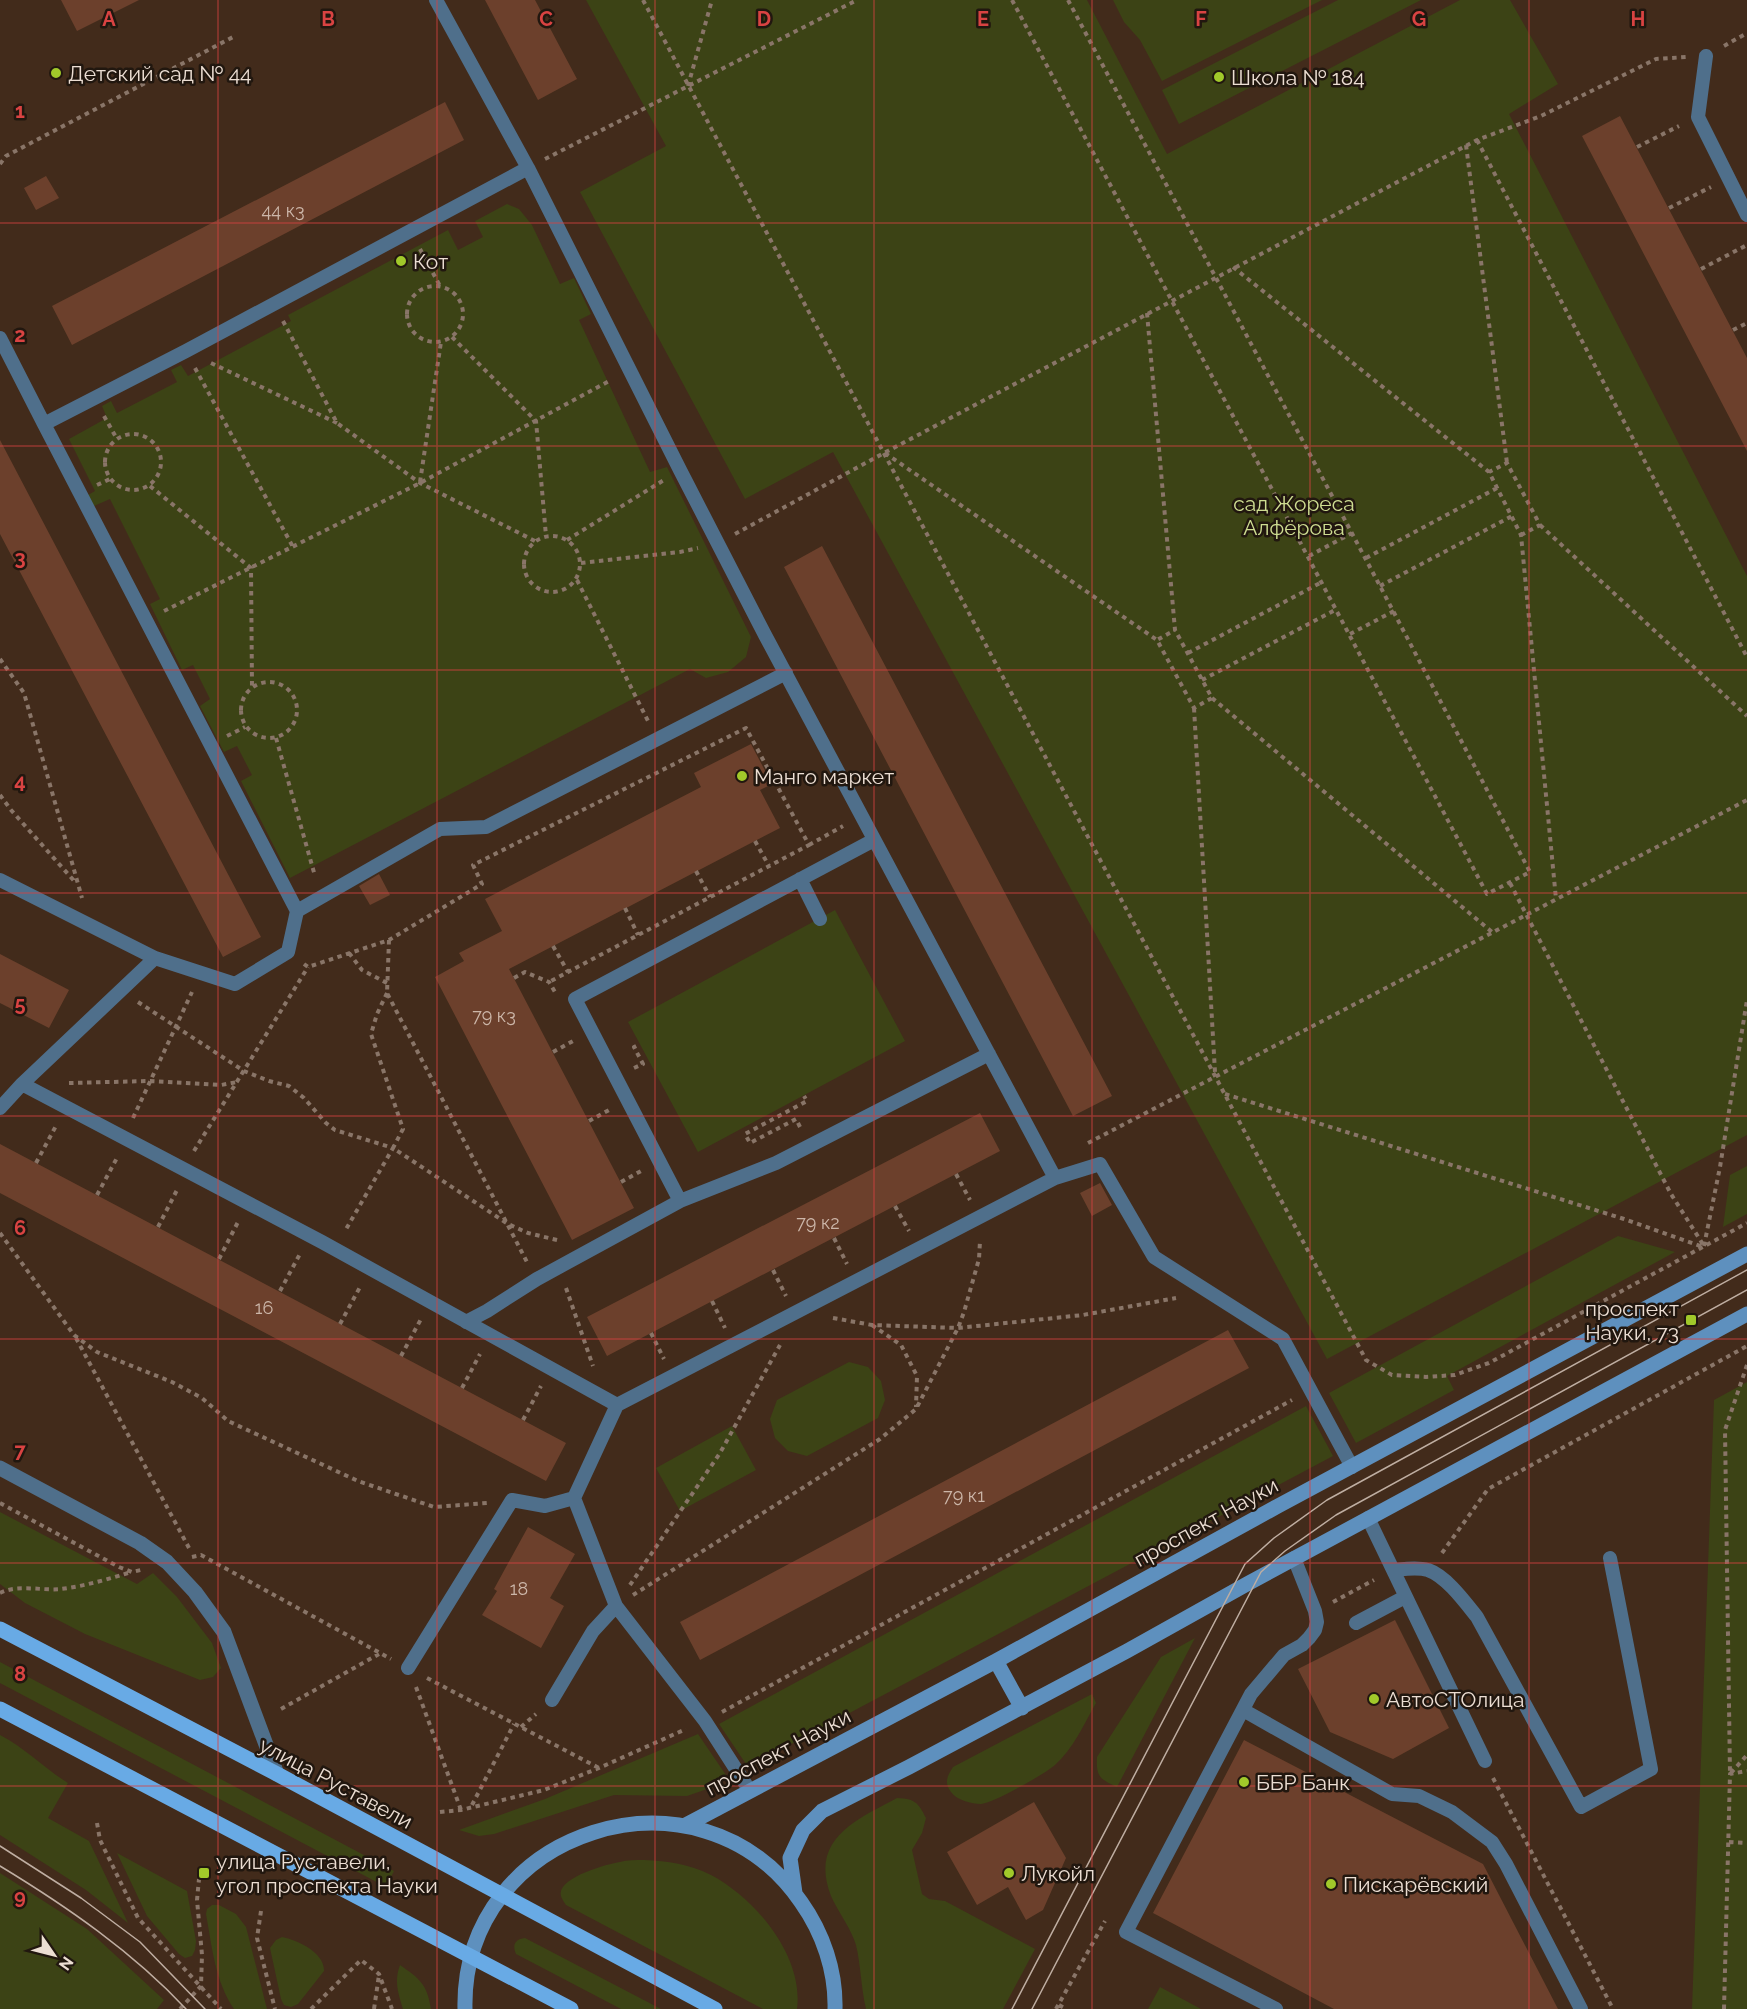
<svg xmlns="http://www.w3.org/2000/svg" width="1747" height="2009" viewBox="0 0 1747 2009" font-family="Raleway,sans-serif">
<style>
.green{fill:#3c4315}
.building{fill:#6c402c}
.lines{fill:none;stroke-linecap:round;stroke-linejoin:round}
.path{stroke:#897568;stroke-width:4;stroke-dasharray:4.5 4.5;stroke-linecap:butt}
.lane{stroke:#4f6f8b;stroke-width:14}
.street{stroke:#4f6f8b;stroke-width:15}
.secondary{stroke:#5e90be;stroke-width:15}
.primary{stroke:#68aae5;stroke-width:15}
.tram{stroke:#bfaea2;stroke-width:1.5}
.grid{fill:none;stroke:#d94342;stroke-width:1.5;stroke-opacity:0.55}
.poi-dot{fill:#a1c92a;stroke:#21170f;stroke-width:2}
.labels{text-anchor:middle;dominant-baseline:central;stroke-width:5;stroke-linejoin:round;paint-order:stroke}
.number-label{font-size:18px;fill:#ccb6a9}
.poi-label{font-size:21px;fill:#ecded3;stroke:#21170f;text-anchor:start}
.park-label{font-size:21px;fill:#cedd91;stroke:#21170f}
.street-label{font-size:21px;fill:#ecded3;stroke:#21170f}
.grid-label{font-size:20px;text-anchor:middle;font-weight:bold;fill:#d94342;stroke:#21170f;stroke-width:5;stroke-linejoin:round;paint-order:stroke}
</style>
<rect width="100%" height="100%" fill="#422b1b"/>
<path class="green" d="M586,0H1087L1167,154L1460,0H1510L1558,84L1509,114L1747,576V1135L1327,1359L833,452L745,499L580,192L666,146Z
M1113,0H1322L1162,81L1140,40L1124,22Z
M1338,0H1421L1179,124L1162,90Z
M507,204L519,209L532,225L560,284L574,278L591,314L579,320L650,472L667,467L751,637L746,657L728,672L706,678L690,669L290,878L241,781L252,775L237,746L224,752L200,706L210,699L193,665L182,670L150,604L160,599L110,499L94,506L88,495L95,491L69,439L107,418L102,406L111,401L117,413L177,382L171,370L181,365L188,376L291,321L288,315L448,230L458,250L483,237L475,221Z
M835,910L905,1041L698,1152L628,1022Z
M1747,1166V1214L1723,1227L1730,1175Z
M1618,1236L1675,1252L1447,1376L1454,1390L1356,1443L1329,1393Z
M849,1362L868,1367L881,1381L885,1400L878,1418L807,1456L788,1451L775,1438L770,1419L777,1400Z
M1747,1382V2009H1692L1714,1400Z
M1306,1406L1333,1456L748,1767L719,1724Z
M732,1426L756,1470L680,1511L656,1468Z
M0,1512L137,1584L153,1573L177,1597L212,1643L221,1668L213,1677L200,1680L85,1634L25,1603L0,1584Z
M1195,1638L1117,1787C1100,1779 1096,1777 1097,1757L1161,1657Z
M0,1662L394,1871L386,1887L0,1683Z
M1092,1694L1096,1703C1084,1724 1073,1749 1055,1765C1045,1774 993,1803 981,1804C972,1804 956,1800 951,1792C944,1783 947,1776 953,1767Z
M698,1734L728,1778L710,1788L687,1796L614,1795L494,1834L479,1836L459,1830L545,1799Z
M0,1735C25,1748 44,1768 68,1783L48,1818L89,1841L128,1923L86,1890L0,1835Z
M897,1798C915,1799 918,1802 926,1818L922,1833L912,1850L922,1894L929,1899L945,1901L1035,1949L1003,2009H866C861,1988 861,1966 856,1945C851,1928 838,1912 831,1896C809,1839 856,1820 897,1798Z
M117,1853L187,1891L196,1941L195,1950L192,1956L185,1958L179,1954L147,1916Z
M644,1860C667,1861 690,1864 711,1875C755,1898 804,1956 797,2009H763L566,1905C565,1904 561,1897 561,1896C556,1878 607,1864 620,1862C627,1860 636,1860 644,1860Z
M0,1873L87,1929L164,2000L157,2009H0Z
M212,1905H219L236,1914L246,1927L267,2009H234C215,1981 212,1947 206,1914L207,1909Z
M282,1937C298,1940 325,1953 324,1971L298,2004L291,2007L284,2005L281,1999L270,1948L276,1940Z
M525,1938L661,2009H621L516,1954C512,1945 515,1939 525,1938Z
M400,1965C420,1979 427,1984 431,2009H403C398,1993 394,1981 400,1965Z
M1160,1987L1201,2009H1148Z"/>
<path class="building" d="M61,0H139L77,31Z
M485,0H535L577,79L538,100Z
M445,102L464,140L72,345L52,306Z
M1620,116L1747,358V451L1582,136Z
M46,176L59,198L36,210L24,188Z
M0,440L261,937L223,957L0,534Z
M822,546L1112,1096L1073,1116L784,567Z
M751,744L772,784L760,790L780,828L509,969L634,1208L572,1240L435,977L464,961L459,953L502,931L485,899L701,787L694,773Z
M379,874L390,895L370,905L359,886Z
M0,954L69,990L49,1028L0,1003Z
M980,1113L1000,1151L607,1356L587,1317Z
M0,1144L566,1443L546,1481L0,1193Z
M1100,1183L1112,1205L1092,1216L1080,1193Z
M1228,1330L1249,1368L700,1660L680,1622Z
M528,1527L575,1554L550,1598L564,1606L541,1648L482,1615L497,1591L494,1589Z
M1395,1620L1449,1728L1393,1759L1330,1732L1298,1669Z
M1244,1740L1483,1864L1558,2009H1334L1153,1913Z
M1034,1802L1066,1858L1043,1910L1026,1920L1008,1887L977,1905L947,1852Z"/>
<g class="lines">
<path class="path" d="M643,0L1366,1360L1392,1375L1426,1377L1455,1375L1489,1363L1747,1223
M1012,0L1487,894L1530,872L1380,586L1068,0
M1724,46L1747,33
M688,86L712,0
M1477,140L1747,657
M1466,145L1507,463
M1637,147L1679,126
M545,159L857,0
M0,164L6,156L233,37
M1669,208L1711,187
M420,249L440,286
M1233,267L1489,472
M1701,269L1747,245
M407 314a28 28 0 1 1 56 0a28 28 0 1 1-56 0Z
M1147,313L1175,630L1212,698L1194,708L1157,640L1175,630
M283,321L337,423L420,483L535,541
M1733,330L1747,323
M452,337L536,421L546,536
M211,363L337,423
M195,368L293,547
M104,416L117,439
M105 462a28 28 0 1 1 56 0a28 28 0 1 1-56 0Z
M885,453L1157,640
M420,482L441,342
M97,485L110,479
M150,486L251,568L252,687
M1540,525L1747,716
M735,534L884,453L1477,140L1541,116L1656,59L1686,57
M1521,535L1540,525L1507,463L1489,472L1521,535L1556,899
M524 564a28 28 0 1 1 56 0a28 28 0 1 1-56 0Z
M567,540L664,480
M1309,556L1352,533
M1366,558L1497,488
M581,563L680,552L698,548
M577,580L648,721
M1380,586L1512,516
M164,611L420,483L611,380
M1350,634L1394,611
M1188,653L1322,582
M0,659L24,693L82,898
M1202,680L1337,609
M241 710a28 28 0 1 1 56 0a28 28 0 1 1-56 0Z
M1212,698L1492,932
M1194,708L1215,1072
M227,736L245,727
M276,738L315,876
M0,795L11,810L76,883
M755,841L769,866
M809,845L843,826
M696,871L710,897
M1510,883L1671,1194L1704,1246
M625,908L638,935
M389,940L387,993L527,1262
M553,946L568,972
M349,953L362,970L387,983
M304,964L308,967L389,940L482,884L473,865L746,728L809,845L549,982
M514,978L525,972L549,982L555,992
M387,993L377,1014L371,1034L403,1129L393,1148L508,1224L528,1233L561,1241
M138,1002L244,1071L269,1081L289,1086L304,1098L326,1123L335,1130L393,1148L345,1231
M553,1052L573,1041
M634,1068L643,1064L634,1047L640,1044
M69,1083L150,1081L221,1085L237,1082
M1225,1094L1624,1219L1703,1247
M133,1118L192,992
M589,1121L609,1110
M800,1127L796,1119L750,1143L745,1134L807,1101L804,1096
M1088,1143L1747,800
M194,1151L308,967
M36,1163L57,1124
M956,1174L970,1200
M621,1182L641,1171
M97,1195L118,1156
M895,1206L909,1231
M158,1227L178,1188
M0,1233L74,1335L97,1352L172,1382L202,1398L228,1421L358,1481L434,1507L487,1503
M834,1238L847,1264
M1704,1246L1720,1167L1747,1000
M219,1259L239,1220
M773,1270L786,1296
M566,1288L593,1366
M280,1291L301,1252
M712,1301L725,1328
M833,1318L872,1325L958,1328L1083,1315L1176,1298
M340,1324L360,1287
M872,1325L901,1345L917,1376L916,1407
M651,1333L664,1359
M76,1338L189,1548
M401,1356L421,1319
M1747,1365L1725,1430L1730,1774L1747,1755
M462,1388L480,1354
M523,1420L541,1386
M0,1503L119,1567L132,1572L141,1570
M1442,1553L1488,1489L1747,1346
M192,1557L201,1555L391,1659
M630,1585L720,1453L780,1345
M0,1593C18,1584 42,1591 61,1589C85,1586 109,1579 131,1572
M633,1595L880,1439L916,1409L958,1328L964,1312L979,1259L980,1241
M1333,1602L1374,1580
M427,1678L599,1768
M416,1687L461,1810
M281,1709L379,1654
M722,1712L1292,1400
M521,1727L536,1714
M1493,1778L1613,2009
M472,1805L514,1724
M440,1812L461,1810L544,1790L599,1768L686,1729
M97,1823L100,1840L138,1918L221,2009
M1729,1842L1747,1843
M261,1911L257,1938L275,2009
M1059,2005L1066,2009
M180,2009L201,1986L202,1955L197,1900L199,1879
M311,2009L361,1960L379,1974L392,2009
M374,2009L379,1975
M1056,2009L1105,1921
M1724,2009L1730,1774L1747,1771"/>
<path class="lane" d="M436,0L528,168L680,470L765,635L1055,1178
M1706,56L1698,117L1747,215
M0,338L44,424
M800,879L820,919
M0,880L155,958
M297,911L440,829L486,827L786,673
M22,1084L155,958L235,984L288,952L297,911L44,424L186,351L528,168
M0,1108L22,1084L322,1242L617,1405L1055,1178L1100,1164L1154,1257L1283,1339L1352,1467
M680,1201L575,999L874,840
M466,1322L487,1311L537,1279L680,1201L776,1163L989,1054
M617,1405L574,1498L616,1606L705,1721L750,1791
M1368,1518L1485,1761
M1394,1570C1405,1569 1417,1567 1428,1570C1446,1576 1465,1602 1477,1617L1581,1807L1651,1769L1610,1558
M1356,1623L1405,1597
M408,1668L512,1500L545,1506L574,1498
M552,1700L593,1631L616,1606
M1243,1710L1392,1794L1419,1796L1452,1812L1492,1842L1506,1864L1581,2009
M1276,2009L1126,1932L1251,1694L1284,1655L1302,1645L1309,1638L1315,1630L1317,1622L1315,1611L1294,1558"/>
<path class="street" d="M0,1468L140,1543L167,1562L195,1592L224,1632L277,1774"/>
<path class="secondary" d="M996,1661L1022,1708
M684,1826L996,1661L1278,1506L1747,1254
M795,1893L790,1858L803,1830L822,1811L909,1767L1127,1651L1247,1584L1747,1314
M465,2009C461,1829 699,1754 801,1902C823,1933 836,1971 835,2009"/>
<path class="primary" d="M0,1629L277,1774L715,2009
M0,1709L571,2009"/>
<path class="tram" d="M0,1846L81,1898L140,1942L205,2009
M0,1866C66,1906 133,1952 186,2009
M1012,2009L1245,1564L1274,1538L1327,1500L1747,1270
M1032,2009L1261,1572L1285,1551L1336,1515L1747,1290"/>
</g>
<path class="grid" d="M218,0V2009M437,0V2009M655,0V2009M874,0V2009M1092,0V2009M1310,0V2009M1529,0V2009M0,223H1747M0,446H1747M0,670H1747M0,893H1747M0,1116H1747M0,1339H1747M0,1563H1747M0,1786H1747"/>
<g class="poi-dot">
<circle cx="56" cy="73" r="6"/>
<circle cx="1219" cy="77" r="6"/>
<circle cx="401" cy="261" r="6"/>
<circle cx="742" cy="776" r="6"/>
<rect x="1685" y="1314" width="12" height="12" rx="3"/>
<circle cx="1374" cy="1699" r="6"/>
<circle cx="1244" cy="1782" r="6"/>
<rect x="198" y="1867" width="12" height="12" rx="3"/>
<circle cx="1009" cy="1873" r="6"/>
<circle cx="1331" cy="1884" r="6"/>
</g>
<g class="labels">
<g class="number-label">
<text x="283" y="210">44 к3</text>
<text x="494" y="1015">79 к3</text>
<text x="818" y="1222">79 к2</text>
<text x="264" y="1307">16</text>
<text x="964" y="1495">79 к1</text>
<text x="519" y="1588">18</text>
</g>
<g class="poi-label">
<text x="68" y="73">Детский сад № 44</text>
<text x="1231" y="77">Школа № 184</text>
<text x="413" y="261">Кот</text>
<text x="754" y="776">Манго маркет</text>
<text x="1679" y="1308" text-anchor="end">проспект<tspan x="1679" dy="24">Науки, 73</tspan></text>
<text x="1386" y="1699">АвтоСТОлица</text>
<text x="1256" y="1782">ББР Банк</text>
<text x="216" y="1861">улица Руставели,<tspan x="216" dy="24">угол проспекта Науки</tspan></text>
<text x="1021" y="1873">Лукойл</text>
<text x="1343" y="1884">Пискарёвский</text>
</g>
<g class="park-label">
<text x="1294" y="503">сад Жореса<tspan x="1294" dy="24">Алфёрова</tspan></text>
</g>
<g class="street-label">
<text transform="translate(1206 1522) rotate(-29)">проспект Науки</text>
<text transform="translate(778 1752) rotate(-28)">проспект Науки</text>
<text transform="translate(336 1783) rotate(28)">улица Руставели</text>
</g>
</g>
<g class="grid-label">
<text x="109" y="26">A</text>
<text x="328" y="26">B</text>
<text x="546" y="26">C</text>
<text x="764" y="26">D</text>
<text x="983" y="26">E</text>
<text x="1201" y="26">F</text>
<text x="1419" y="26">G</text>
<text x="1638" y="26">H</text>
<text x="20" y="118">1</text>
<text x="20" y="342">2</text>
<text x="20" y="565">3</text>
<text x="20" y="788">4</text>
<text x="20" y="1011">5</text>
<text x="20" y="1235">6</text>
<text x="20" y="1458">7</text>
<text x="20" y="1681">8</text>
<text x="20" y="1904">9</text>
</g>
<g transform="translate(54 1955) rotate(125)" stroke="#21170f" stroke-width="4.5" paint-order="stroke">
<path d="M0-4.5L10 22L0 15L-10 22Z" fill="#ecded3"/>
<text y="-9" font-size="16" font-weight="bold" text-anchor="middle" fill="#ecded3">N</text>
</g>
</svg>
